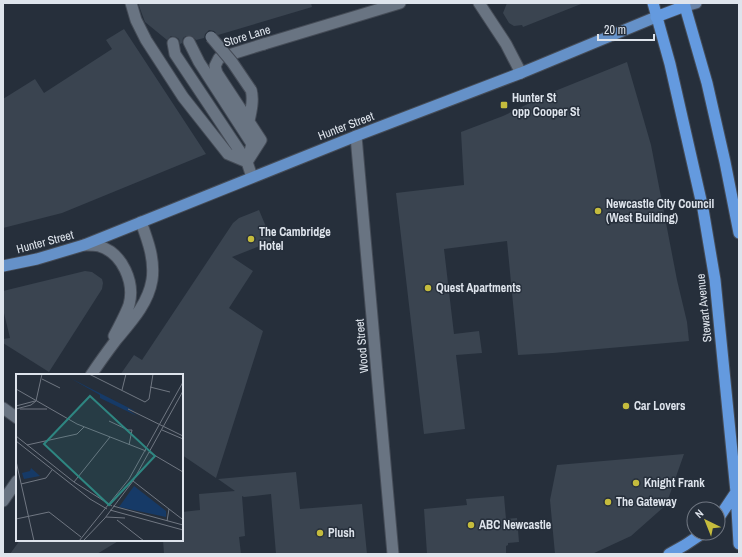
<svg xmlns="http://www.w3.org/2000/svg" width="742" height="557" viewBox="0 0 742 557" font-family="'Archivo Narrow',sans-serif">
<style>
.building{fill:#3a4450}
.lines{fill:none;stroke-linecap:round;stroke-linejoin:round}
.service-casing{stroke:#454c57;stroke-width:13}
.minor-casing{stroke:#454c57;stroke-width:13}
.secondary-casing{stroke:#454c57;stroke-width:13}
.primary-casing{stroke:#454c57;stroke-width:13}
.trunk-casing{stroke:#454c57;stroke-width:13}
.service{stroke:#697482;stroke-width:11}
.minor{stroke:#697482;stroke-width:11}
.secondary{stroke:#6782a5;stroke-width:11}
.primary{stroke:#6591c8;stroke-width:11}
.trunk{stroke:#649adf;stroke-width:11}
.service-bridge-casing{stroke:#454c57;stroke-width:13;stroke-linecap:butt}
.service-bridge{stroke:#697482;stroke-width:11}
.poi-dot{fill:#c5bc3d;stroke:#262f3b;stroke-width:1.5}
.labels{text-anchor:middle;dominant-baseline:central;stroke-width:3;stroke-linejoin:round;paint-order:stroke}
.street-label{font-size:12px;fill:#dee4ec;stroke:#262f3b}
.poi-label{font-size:12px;font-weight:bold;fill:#dee4ec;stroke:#262f3b;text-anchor:start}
.inset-road{fill:none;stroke:#707782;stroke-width:1}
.view{fill:#2e8681;fill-opacity:0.15;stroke:#2e8681;stroke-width:2}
.inset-edge{fill:none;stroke:#dee4ec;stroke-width:2}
</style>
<rect width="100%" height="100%" fill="#262f3b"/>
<path class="building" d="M138,3H311L312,7L218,35L214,31L209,30L205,34L204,38L196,40L192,36H186L183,38L182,43L180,44L179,39L176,37L171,36L167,40L145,22Z
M507,3H581V4L523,27L522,25L514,26L509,23L503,13Z
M124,29L206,154L62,213L3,228V99L35,79L44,93L112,49L106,40Z
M627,62L651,145L677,280L687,322L689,341L553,353L518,355L507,241L444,249L454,334L479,331L482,353L456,355L465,429L424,434L396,193L464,185L461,132L503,116L555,91Z
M259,210L272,241L232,257L253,271L229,308L263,331L216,478L182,455V375H120L134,355L142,360L233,223L239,218Z
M85,271L92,272L102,279L103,283L102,289L49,372L3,343V339L10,338L3,309V291Z
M684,454L666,505L631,536L592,554H555L550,500L557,465Z
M296,472L300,509L362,504L367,554H276L271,494L244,497L242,496L245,536L239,537L241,554H164L163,540H182V512L200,510L199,494L235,491L218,479Z
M504,496L506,519L517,518L519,542L508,543V545L506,546V554H427L424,509L467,505L466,499Z
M20,540H120L97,554H10Z"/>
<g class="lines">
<defs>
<path id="service" d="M131,3L136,20L146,40L183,97L228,154L247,162
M189,42L199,62L252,144L249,155
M173,43L175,54L247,162L252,177
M249,121C251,112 254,99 251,90
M247,162L261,140L217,73L215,66L219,58L264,44
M3,408L17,418"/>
<path id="minor" d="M479,3L506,44L521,73
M264,44L400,3
M356,136L393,554
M84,245C89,245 95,245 99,246C123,253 135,283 129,305C125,316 119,326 114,336
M91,375C99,363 107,352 116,340C131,322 148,304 152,280C155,260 148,241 141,222
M3,501L17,481"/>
<path id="secondary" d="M685,6L696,3"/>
<path id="primary" d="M3,266L37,259L84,245L356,136L521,73L656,17"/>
<path id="trunk" d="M653,3L670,64L703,209L715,280L736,492L739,544
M684,3L707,83L725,162L739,233
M656,17L685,6
M718,519L736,492
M669,554L685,545L703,533"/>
</defs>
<use href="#service" class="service-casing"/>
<use href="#minor" class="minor-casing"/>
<use href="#secondary" class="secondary-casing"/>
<use href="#primary" class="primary-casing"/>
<use href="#trunk" class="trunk-casing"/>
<use href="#service" class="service"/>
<use href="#minor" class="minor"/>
<use href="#secondary" class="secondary"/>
<use href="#primary" class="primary"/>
<use href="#trunk" class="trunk"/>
<defs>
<path id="service-bridge" d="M211,37L232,62L251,90"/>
</defs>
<use href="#service-bridge" class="service-bridge-casing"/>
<use href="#service-bridge" class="service-bridge"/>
</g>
<g class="poi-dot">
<rect x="500" y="101" width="8" height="8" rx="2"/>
<circle cx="598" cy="211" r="4"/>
<circle cx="251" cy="239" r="4"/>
<circle cx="428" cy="288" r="4"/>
<circle cx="626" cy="406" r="4"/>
<circle cx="636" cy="483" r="4"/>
<circle cx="608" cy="502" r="4"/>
<circle cx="471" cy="525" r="4"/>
<circle cx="320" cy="533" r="4"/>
</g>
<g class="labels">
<g class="street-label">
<text transform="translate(247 36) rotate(-17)">Store Lane</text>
<text transform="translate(346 126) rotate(-21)">Hunter Street</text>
<text transform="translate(45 242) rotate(-15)">Hunter Street</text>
<text transform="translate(704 308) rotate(-96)">Stewart Avenue</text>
<text transform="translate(362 346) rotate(-95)">Wood Street</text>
</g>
<g class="poi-label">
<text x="512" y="98">Hunter St<tspan x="512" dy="14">opp Cooper St</tspan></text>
<text x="606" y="204">Newcastle City Council<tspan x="606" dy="14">(West Building)</tspan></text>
<text x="259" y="232">The Cambridge<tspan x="259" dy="14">Hotel</tspan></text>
<text x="436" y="288">Quest Apartments</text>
<text x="634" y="406">Car Lovers</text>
<text x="644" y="483">Knight Frank</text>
<text x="616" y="502">The Gateway</text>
<text x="479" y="525">ABC Newcastle</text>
<text x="328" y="533">Plush</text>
</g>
</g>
<g transform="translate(16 374)">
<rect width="167" height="167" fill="#262f3b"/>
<path d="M54,4L119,37L111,35L121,42L84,24V21ZM15,94L24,102L8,105L6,99L14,97ZM118,112L150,137V143L103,133Z" fill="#163a67"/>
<path class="inset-road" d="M73,0L129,28L133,25L137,0M26,5L44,14M134,13L154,18M0,15L61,50L130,77M106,16L110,0M20,27L26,0M0,32L19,27M0,35L15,31L20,27M4,35H31M112,35L167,62M93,47L112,56H116L113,71M146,56L167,65M0,62L58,108L96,132M0,67L74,125L91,135M11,71L61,60L68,53M133,78L167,98M0,87L18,167M117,107L153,135L151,147M58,108L94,63M5,110L30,104L36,96M97,132L167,151M153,135L166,145M94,136L167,156M90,143L109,144M0,145L33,138L65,163M101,146L128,167M63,167L113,105L167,8M67,167L89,144L117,107L167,17"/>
<path class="view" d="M74,22L139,82L93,131L28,70Z"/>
<rect width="167" height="167" class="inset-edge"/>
</g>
<rect width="742" height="557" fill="none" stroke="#dee4ec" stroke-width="8"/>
<g transform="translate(706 521) rotate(317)"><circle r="19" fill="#262f3b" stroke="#707782"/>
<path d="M0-3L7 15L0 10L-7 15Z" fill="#c5bc3d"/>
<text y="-6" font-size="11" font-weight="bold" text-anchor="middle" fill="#dee4ec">N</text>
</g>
<path d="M598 34v6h56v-6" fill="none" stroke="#dee4ec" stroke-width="2"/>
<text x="604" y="34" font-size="12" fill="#dee4ec" stroke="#262f3b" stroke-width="3" paint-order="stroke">20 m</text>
</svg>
